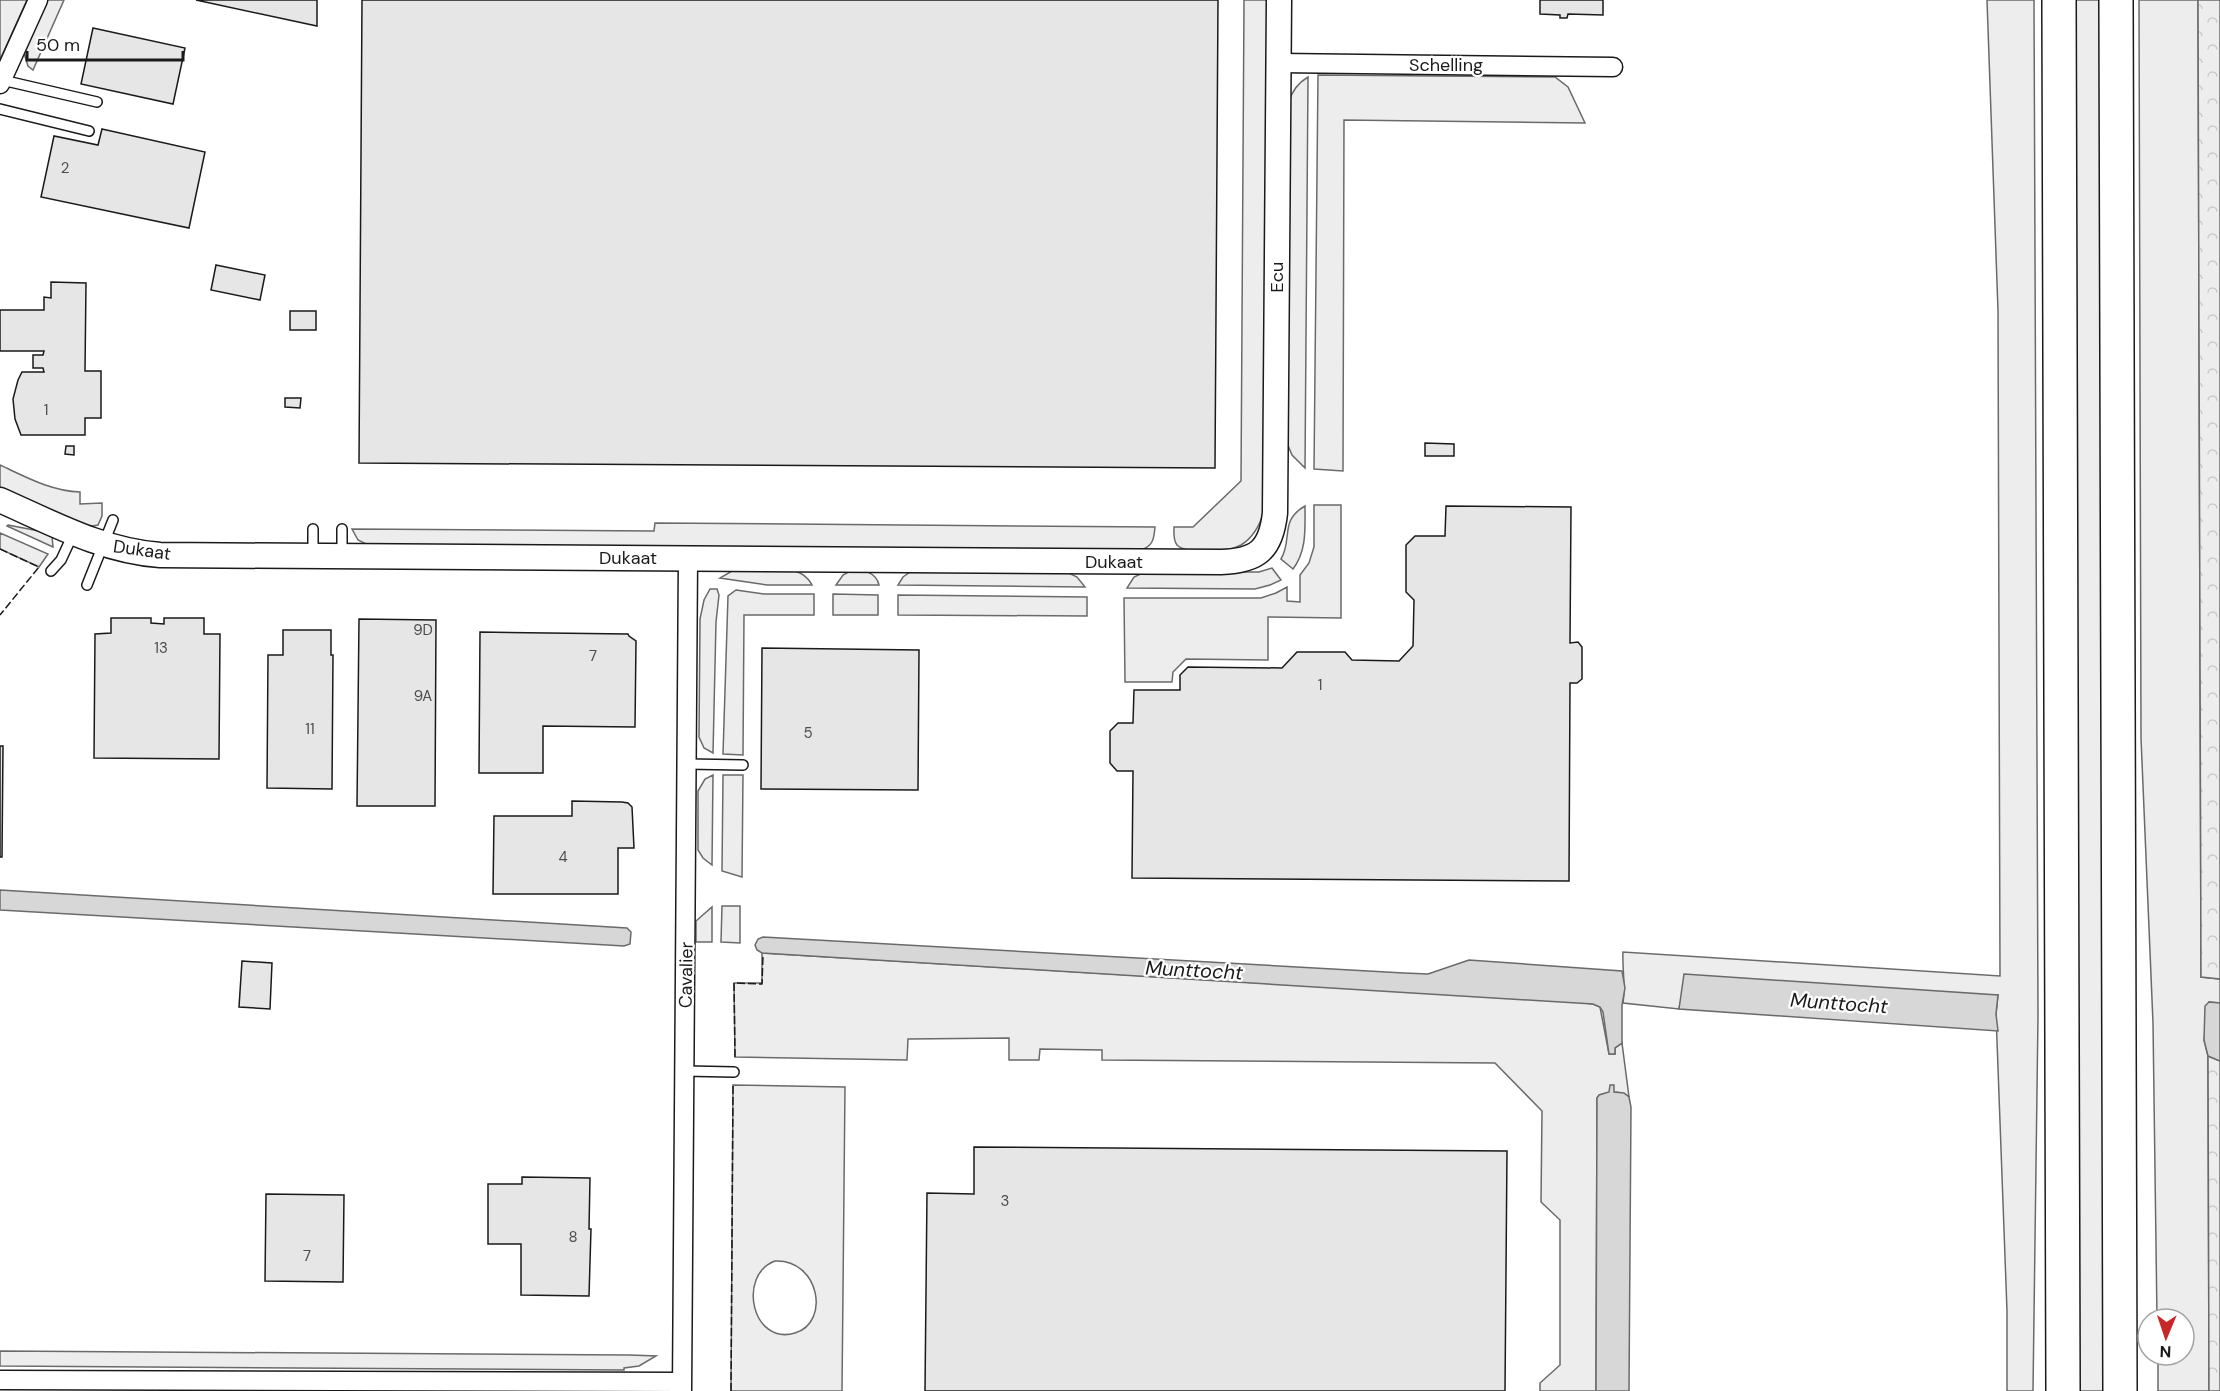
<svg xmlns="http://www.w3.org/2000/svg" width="2220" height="1391" viewBox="0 0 2220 1391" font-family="'DM Sans',sans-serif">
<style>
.grass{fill:#ededed;stroke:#6a6a6a;stroke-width:1.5;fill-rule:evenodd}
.forest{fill:url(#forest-crowns);stroke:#6a6a6a;stroke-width:1.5}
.water{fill:#d7d7d7;stroke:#6a6a6a;stroke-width:1.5}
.building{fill:#e6e6e6;stroke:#1a1a1a;stroke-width:1.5}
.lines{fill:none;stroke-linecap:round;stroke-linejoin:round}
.service-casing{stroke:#1a1a1a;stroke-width:12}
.minor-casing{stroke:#1a1a1a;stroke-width:21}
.tertiary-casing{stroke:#1a1a1a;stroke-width:27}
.motorway-casing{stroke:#1a1a1a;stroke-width:36}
.service{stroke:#fff;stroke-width:9}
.minor{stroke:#fff;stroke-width:18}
.tertiary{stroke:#fff;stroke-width:24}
.motorway{stroke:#fff;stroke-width:33}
.fence{stroke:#1a1a1a;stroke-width:1.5;stroke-dasharray:8 3;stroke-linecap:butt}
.labels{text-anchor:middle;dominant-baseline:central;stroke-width:4.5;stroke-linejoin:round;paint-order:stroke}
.number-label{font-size:15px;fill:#4d4d4d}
.street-label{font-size:18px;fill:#1a1a1a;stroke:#fff}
.water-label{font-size:20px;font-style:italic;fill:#1a1a1a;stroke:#fff}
</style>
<defs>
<pattern id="forest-crowns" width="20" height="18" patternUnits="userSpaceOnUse" patternTransform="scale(1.5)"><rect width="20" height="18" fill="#ededed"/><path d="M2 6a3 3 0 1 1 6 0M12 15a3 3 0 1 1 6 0" fill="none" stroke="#cbcbcb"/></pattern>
</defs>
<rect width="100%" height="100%" fill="#fff"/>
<path class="grass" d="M0,0H27L0,60Z
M47,0H64L33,70L28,66L24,53Z
M1244,0H1268L1264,511C1260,525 1254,537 1241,545C1229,552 1187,555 1177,545C1173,540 1174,533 1174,527H1193L1241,481Z
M1987,0H2034L2038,1016L2033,1391H2007V1311L1996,1014L1998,995L1680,1003L1679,1009L1623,1003C1626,986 1622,970 1623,952L2000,976L1998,311Z
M2072,0H2101L2105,1391H2078Z
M2139,0H2198L2201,977L2220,979V1003L2209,1002L2204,1040L2208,1056L2209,1391H2158V1355H2184V1319H2157L2153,1023L2141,738Z
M1318,75L1555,77L1568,87L1585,123L1344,120L1343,471L1314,469Z
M1308,77L1305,468L1292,455L1287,443L1289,102C1292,90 1298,83 1308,77Z
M0,465C26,477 51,491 80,492V504L102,503V516L98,525L87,527L0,488Z
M1314,505H1341V618L1268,617V660L1186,659L1173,672L1172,682H1125L1124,598H1261L1276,593L1287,587V601L1300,602V575L1309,563L1314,547Z
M1305,506C1305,529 1307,550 1293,569L1281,559C1293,539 1279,521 1305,506Z
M655,523L1155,527C1154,539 1153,546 1141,550L368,545L358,540L352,529L654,531Z
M8,525L44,532L52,536L53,547L7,526Z
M0,533L48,554L39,567L0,549Z
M1272,568L1281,580L1270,585L1255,589L1127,588L1134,577L1145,572H1259Z
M741,569C763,569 800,561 812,585H767L720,578L732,571Z
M852,570C864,570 876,572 879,585H836L843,575Z
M913,570L1065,571L1077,577L1085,587L898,585L903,577Z
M710,589H717L719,595L716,622L713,753L704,748L699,737L700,619L704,600Z
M736,590L764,594H814V615H744L743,755L723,754L728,596Z
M833,594L878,595V615H833Z
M898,595L1087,597V616L898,615Z
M713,775L712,865L703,858L698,850V791L705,779Z
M723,775H743L742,877L722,871Z
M722,906H740V943L721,942Z
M712,907V942H696V921Z
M762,953L1575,1002L1593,1004L1600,1007L1609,1054H1615V1048L1622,1043L1629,1097C1620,1090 1610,1092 1600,1095L1597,1098L1596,1391H1540V1383L1560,1365V1220L1541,1202L1542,1111L1495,1063L1102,1060V1050L1040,1049L1039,1060H1009V1038L908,1039L907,1060L735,1057L734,983H762Z
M733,1085L845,1087L842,1391H731ZM775,1261C819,1259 831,1322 795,1333C752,1346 737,1275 775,1261Z
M0,1351L629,1355L656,1356L639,1366L624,1368V1370L0,1366Z"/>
<path class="forest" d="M2198,0H2220V979L2201,977Z
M2208,1056L2220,1061V1391H2209Z"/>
<path class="water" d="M0,890L627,928L631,932L630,944L624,946L0,910Z
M763,937L1404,973L1428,974L1469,960L1622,971L1625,988L1622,1005V1043L1615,1048V1054H1609L1603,1012L1600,1007L1593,1004L762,953L757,950L755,945L758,939Z
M1684,974L1998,995L1996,1014L1998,1031L1679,1009Z
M2209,1002L2220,1003V1061L2208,1056L2204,1040L2205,1006Z
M1610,1085H1614V1092L1624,1093L1629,1097L1631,1107L1629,1391H1596L1597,1098L1599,1095L1609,1092Z"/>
<path class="building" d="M196,0H317V26Z
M362,0H1218L1215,468L359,463Z
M1540,0H1603V15L1568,14L1567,18H1560V15L1540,14Z
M93,28L185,48L173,104L81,84Z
M102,129L205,152L189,228L41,197L54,136L98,145Z
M216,265L265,275L260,300L211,290Z
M51,282L86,283L85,371H101V418H85V435H21L15,419L13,399L18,380L22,372H44L43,368H33V355H43L44,351H0V310H44V297L51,298Z
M290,311H316V330H290Z
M285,398H301L300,408L285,407Z
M1425,443L1454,444V456H1425Z
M66,446H74V455L65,454Z
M1446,506L1571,507L1570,643L1578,642L1582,647V679L1577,683H1570L1569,881L1132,878L1133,771H1117L1110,763V731L1118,723H1133L1134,690H1180V675L1188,667L1282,668L1297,652H1345L1352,660L1399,661L1413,646L1414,600L1406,592V545L1415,536H1445Z
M111,618H151V623L164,624V618H204V634H220L219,759L94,758L95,634L111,633Z
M359,619L436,620L435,806H357Z
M283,630H331V655H333L332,789L267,788L268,655H283Z
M480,632L628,634L629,636L636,641L635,727L543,726V773H479Z
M762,648L919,650L918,790L761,789Z
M0,746H3L2,857H0Z
M572,801L622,802L628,803L632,807L634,848H618V894H493L494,816H572Z
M242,961L272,963L270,1009L239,1007Z
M974,1147L1507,1151L1505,1391H925L927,1193L974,1194Z
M522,1177L590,1178L589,1229H591L589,1296L521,1295V1244H488V1184H522Z
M266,1194L344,1195L343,1282L265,1281Z"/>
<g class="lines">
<defs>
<path id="service" d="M2,80L97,102
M0,109L89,131
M313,554V529
M342,556V529
M51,571L61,560L74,532
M87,585L113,520
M687,764L743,765
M685,1071L734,1072"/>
<path id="minor" d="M1279,63L1613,67
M0,84L38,0
M0,1380L682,1382
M682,1391L688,558"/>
<path id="tertiary" d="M0,500C52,523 103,551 160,555L1221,562C1257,561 1271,550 1275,513L1279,0"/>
<path id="motorway" d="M2059,0L2063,1391
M2116,0L2120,1391"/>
</defs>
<use href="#service" class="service-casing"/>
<use href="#minor" class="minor-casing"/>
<use href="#tertiary" class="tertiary-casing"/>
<use href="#motorway" class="motorway-casing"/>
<use href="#service" class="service"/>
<use href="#minor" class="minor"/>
<use href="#tertiary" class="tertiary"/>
<use href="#motorway" class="motorway"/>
<path class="fence" d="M0,549L39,567L0,615
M735,1057L734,983L762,984L763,955
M731,1391L733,1085"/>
</g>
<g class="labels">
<g class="number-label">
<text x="65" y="168">2</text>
<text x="46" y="410">1</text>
<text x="423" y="630">9D</text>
<text x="161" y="648">13</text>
<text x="593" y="656">7</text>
<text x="1320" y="685">1</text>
<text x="423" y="696">9A</text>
<text x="310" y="729">11</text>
<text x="808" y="733">5</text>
<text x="563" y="857">4</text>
<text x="1005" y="1201">3</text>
<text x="573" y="1237">8</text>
<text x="307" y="1256">7</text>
</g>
<g class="street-label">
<text x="1446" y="65">Schelling</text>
<text transform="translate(1277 277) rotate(-90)">Ecu</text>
<text transform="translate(142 550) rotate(8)">Dukaat</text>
<text x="628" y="558">Dukaat</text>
<text x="1114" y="562">Dukaat</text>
<text transform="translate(686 975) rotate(-89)">Cavalier</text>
</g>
<g class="water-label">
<text transform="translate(1194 970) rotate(3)">Munttocht</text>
<text transform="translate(1839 1003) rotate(4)">Munttocht</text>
</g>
</g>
<g transform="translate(2166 1337) rotate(182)"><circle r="28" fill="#ffffff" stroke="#a3a3a3" stroke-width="1.5"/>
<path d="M0-4.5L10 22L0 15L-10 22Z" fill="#c62828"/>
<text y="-9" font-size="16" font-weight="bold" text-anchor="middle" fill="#1a1a1a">N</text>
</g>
<path d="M27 51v9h156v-9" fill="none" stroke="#1a1a1a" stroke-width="3"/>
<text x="36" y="51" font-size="18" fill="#1a1a1a" stroke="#ffffff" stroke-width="4.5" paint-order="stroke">50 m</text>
</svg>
